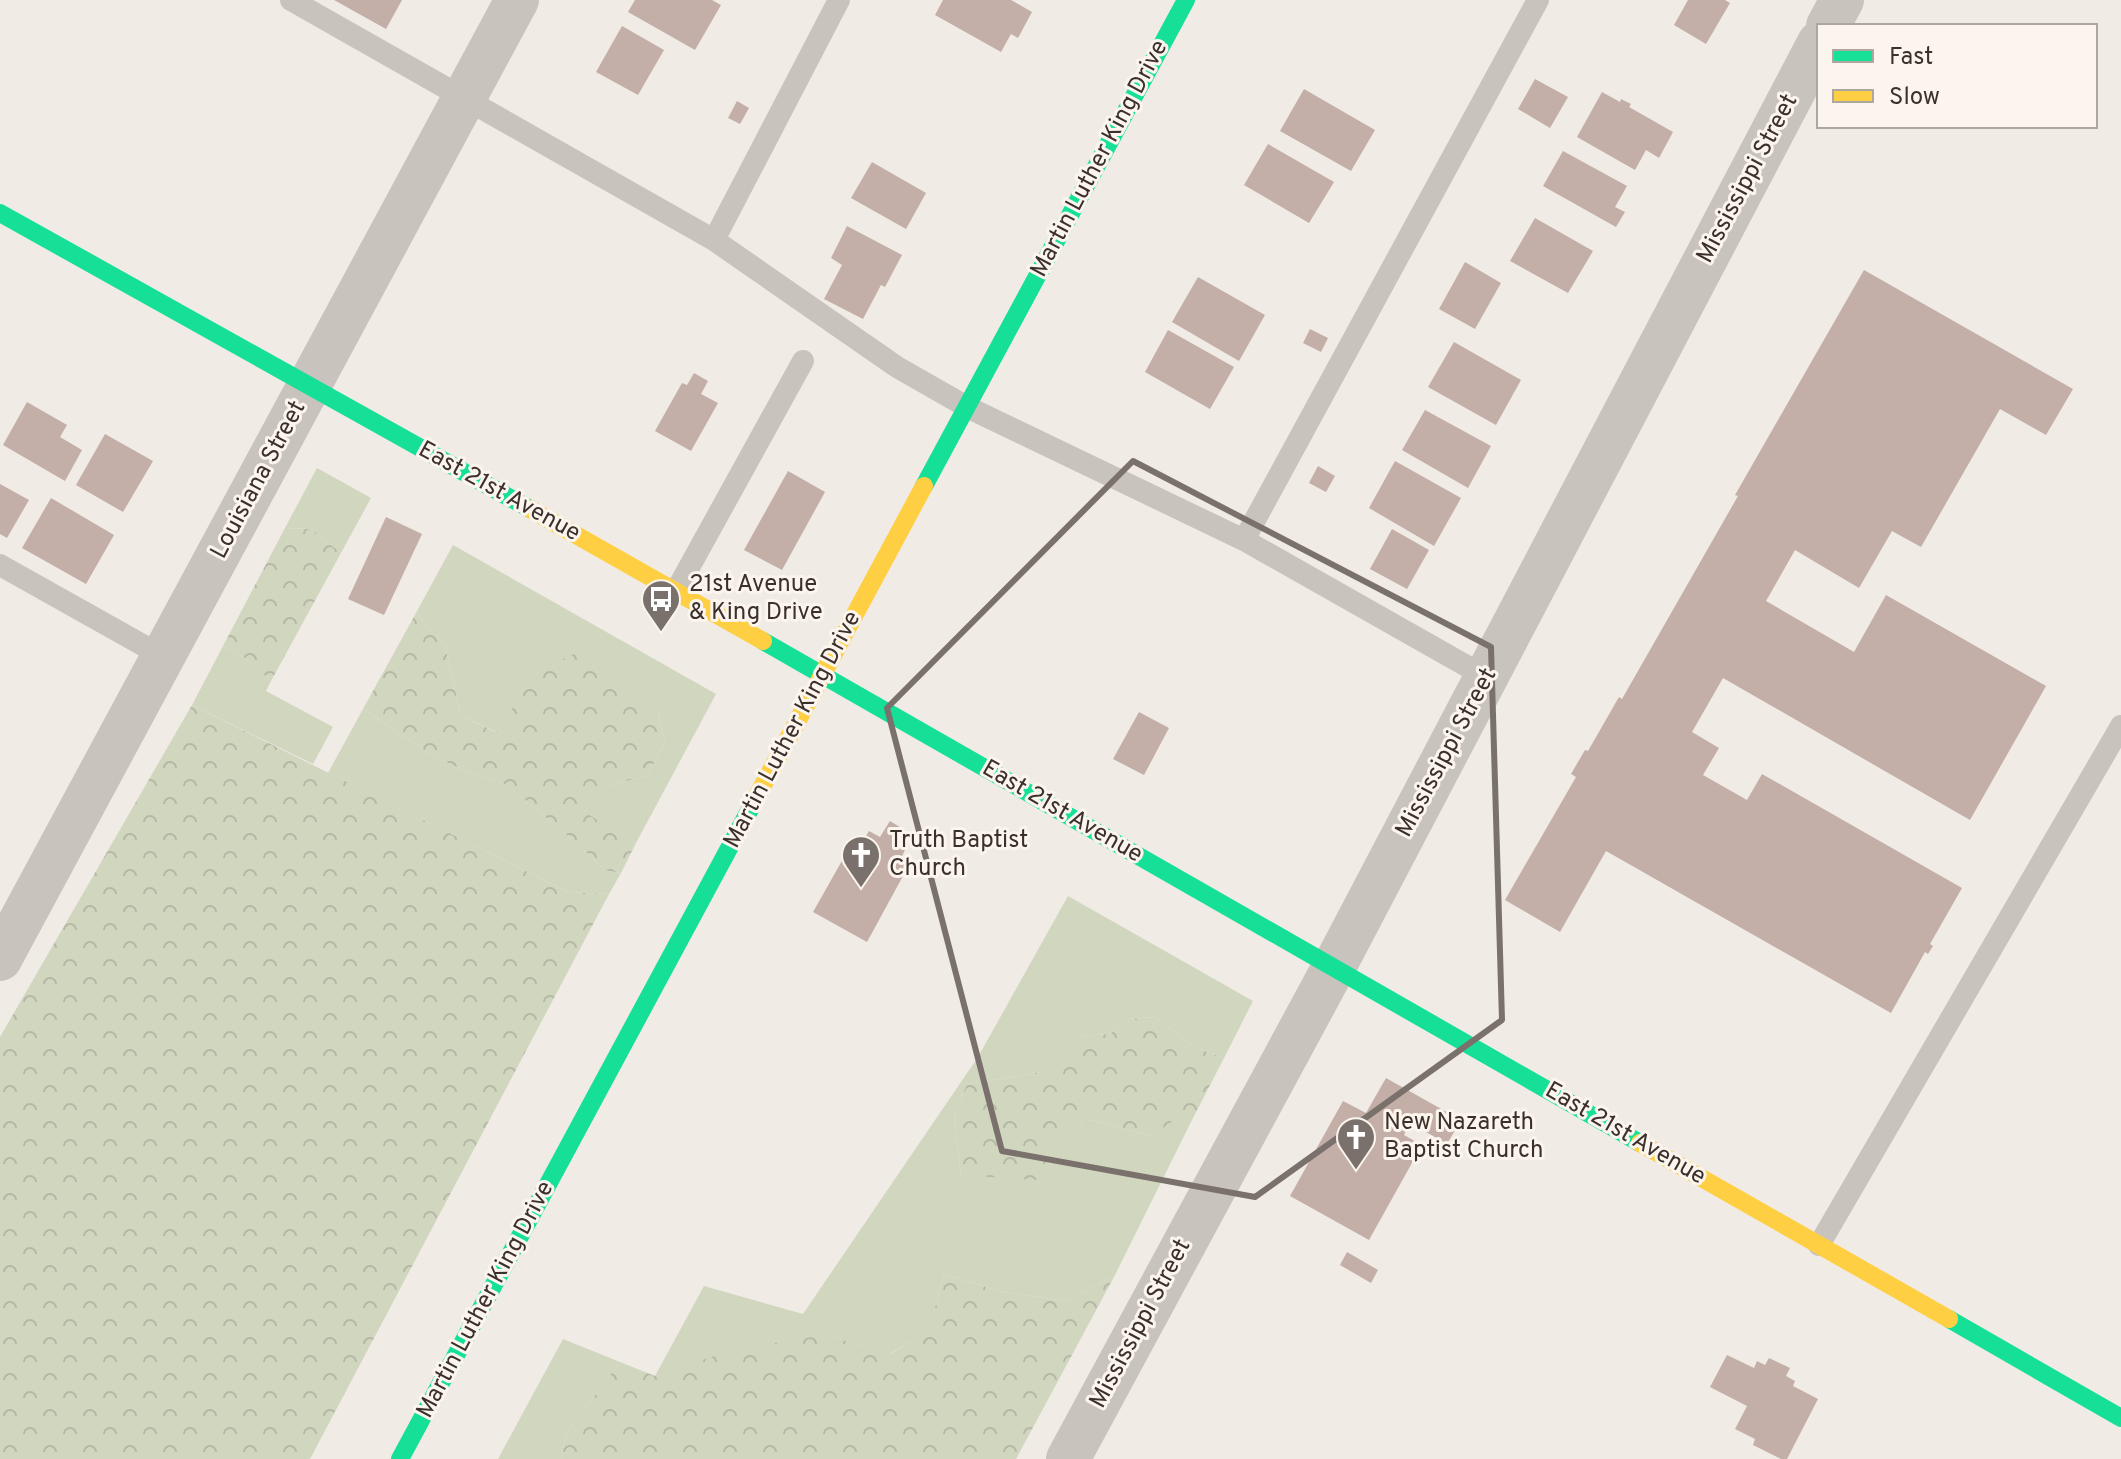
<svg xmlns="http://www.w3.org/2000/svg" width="2121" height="1459" viewBox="0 0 2121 1459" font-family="Overpass,sans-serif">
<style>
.grass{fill:#d1d6bf}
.forest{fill:url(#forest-crowns)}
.building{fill:#c3afa7}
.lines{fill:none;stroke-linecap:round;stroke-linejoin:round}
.lane{stroke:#c9c3be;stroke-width:22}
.street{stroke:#c9c3be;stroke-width:44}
.fast{stroke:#16e098;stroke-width:18}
.slow{stroke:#ffcf43;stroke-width:18}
.marked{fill:none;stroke:#7a716c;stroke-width:6;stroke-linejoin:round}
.labels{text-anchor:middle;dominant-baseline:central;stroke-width:6;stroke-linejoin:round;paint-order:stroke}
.street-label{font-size:24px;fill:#3b302b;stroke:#fbf5ee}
.poi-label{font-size:24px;fill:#3b302b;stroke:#fbf5ee;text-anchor:start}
</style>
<defs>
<pattern id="forest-crowns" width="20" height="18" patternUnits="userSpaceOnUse" patternTransform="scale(2)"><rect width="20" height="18" fill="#d1d6bf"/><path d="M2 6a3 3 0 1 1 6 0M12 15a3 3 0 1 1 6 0" fill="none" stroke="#b4b8a4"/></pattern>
</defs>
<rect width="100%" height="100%" fill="#f0ebe5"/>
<path class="grass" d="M317,468L371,498L341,553L311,529L285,528Z
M453,545L716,694L636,843L583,813L609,785L647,776L665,742L658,713L538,672L497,732L461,716L445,646L416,613Z
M223,646L245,658L271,681L266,691L333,727L313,764L192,705Z
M363,709L430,754L471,774L507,785L581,847L604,870L621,873L609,894L568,892L328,773Z
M1068,896L1253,1001L1224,1058L1196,1048L1155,1017L1129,1019L1110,1034L1081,1036L1043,1072L967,1084L954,1116L961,1175L1058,1136L1091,1120L1152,1136L1178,1116L1191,1122L1115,1275L1067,1301L1002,1292L944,1274L930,1328L890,1354L825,1335L655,1376L704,1286L803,1314L978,1057Z
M563,1339L620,1362L566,1434L561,1459H498Z"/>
<path class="forest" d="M285,528L311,529L341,553L271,681L245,658L223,646Z
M416,613L445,646L461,716L496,732L538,672L586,648L658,713L665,742L647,776L609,785L584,812L636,843L621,873L604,870L581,847L507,785L471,774L430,754L363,709Z
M192,705L568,892L609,894L310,1459H0V1037Z
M1155,1017L1196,1048L1224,1058L1191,1122L1178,1117L1152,1136L1091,1120L1058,1137L1039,1180L961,1175L954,1116L967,1084L1043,1072L1081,1036L1110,1034L1129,1019Z
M944,1274L1002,1292L1067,1301L1115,1275L1016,1459H561L566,1434L620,1362L655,1376L732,1350L825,1335L891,1354L930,1327Z"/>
<path class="building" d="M334,0H402L386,29Z
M635,0H712L721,5L695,50L628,12Z
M943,0H1011L1032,12L1018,38L1011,34L1001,52L935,15Z
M1688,0H1725L1730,3L1706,44L1674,25Z
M622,26L664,50L638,95L596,72Z
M1535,79L1568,97L1550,128L1518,109Z
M1304,89L1375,130L1351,171L1280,131Z
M1602,92L1620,102L1621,99L1631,104L1629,107L1673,132L1659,158L1646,150L1635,170L1577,137Z
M737,101L749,108L740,124L728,118Z
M1268,144L1334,182L1309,223L1244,185Z
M1563,151L1627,186L1615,207L1625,212L1616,227L1543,186Z
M872,162L926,193L906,229L851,198Z
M1535,218L1593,251L1568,293L1510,261Z
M847,226L902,255L885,287L881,285L863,319L824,299L842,265L831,258Z
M1465,262L1501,283L1475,329L1439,309Z
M1864,270L2073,389L2046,435L2000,409L1921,547L1892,531L1859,588L1795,550L1766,601L1854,652L1886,595L2046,686L1970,820L1723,678L1692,732L1719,748L1703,775L1747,800L1762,774L1962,888L1930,944L1933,946L1928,954L1925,952L1891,1013L1606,851L1560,932L1505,900L1576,777L1571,774L1585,750L1588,751L1619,697L1622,699L1738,496L1735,495Z
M1198,277L1265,315L1239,361L1172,322Z
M1310,329L1328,338L1321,352L1303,343Z
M1168,330L1234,367L1210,409L1145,372Z
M1454,342L1521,380L1496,425L1428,387Z
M694,373L708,381L701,394L718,403L691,451L655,431L682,383L687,385Z
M27,402L67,425L60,437L82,450L65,481L3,445Z
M1425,410L1491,446L1468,488L1402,450Z
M105,434L153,461L123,512L76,485Z
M1395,461L1461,498L1434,546L1369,508Z
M1318,466L1335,476L1326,492L1309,483Z
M788,471L825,492L782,570L744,550Z
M0,484L29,500L7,538L0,534Z
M51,498L114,535L86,584L22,548Z
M386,517L422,534L384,615L348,599Z
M1392,529L1429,550L1407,589L1370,569Z
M1139,712L1169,728L1144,775L1113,759Z
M890,821L903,829L894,844L905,850L900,860L909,865L867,942L813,912L856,836L864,840L869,831L880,837Z
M1386,1078L1461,1120L1447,1144L1410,1123L1404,1135L1422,1145L1369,1240L1290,1196L1343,1101L1366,1113Z
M1347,1252L1378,1270L1371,1283L1340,1265Z
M1727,1355L1754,1368L1757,1361L1765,1365L1769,1358L1790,1368L1786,1376L1795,1381L1793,1386L1818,1399L1787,1459H1781L1753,1445L1755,1439L1735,1429L1747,1406L1710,1387Z"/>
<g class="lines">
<path class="lane" d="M291,0L714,240L897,367L967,407L1244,540L1486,677
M714,240L839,0
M1244,540L1538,0
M0,565L164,657
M676,591L803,361
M1819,1245L2121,726"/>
<path class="street" d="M1828,26L1842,0
M0,959L517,0
M1068,1459L1334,967L1819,43"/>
<path class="fast" d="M0,213L530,509
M924,486L1186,0
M763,641L1640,1143
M1949,1319L2121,1418
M400,1459L755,800"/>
<path class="slow" d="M530,509L763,641
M755,800L924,486
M1640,1143L1949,1319"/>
</g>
<path class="marked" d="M1133,461L1491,647L1502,1020L1255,1197L1002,1151L887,708Z"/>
<defs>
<symbol id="bus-pin" viewBox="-11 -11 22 30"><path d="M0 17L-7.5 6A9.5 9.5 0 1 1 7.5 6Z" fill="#7a716c" stroke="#fbf5ee"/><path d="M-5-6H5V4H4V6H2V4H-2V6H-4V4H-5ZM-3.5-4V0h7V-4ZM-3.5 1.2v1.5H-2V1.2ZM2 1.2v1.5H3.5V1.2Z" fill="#fff"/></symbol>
<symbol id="church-pin" viewBox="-11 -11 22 30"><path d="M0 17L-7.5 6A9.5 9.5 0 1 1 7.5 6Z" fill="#7a716c" stroke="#fbf5ee"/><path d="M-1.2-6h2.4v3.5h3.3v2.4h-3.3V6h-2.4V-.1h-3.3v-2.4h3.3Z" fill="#fff"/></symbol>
</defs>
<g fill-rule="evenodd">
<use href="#bus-pin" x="639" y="577" width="44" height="60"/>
<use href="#church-pin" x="839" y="833" width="44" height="60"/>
<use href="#church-pin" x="1334" y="1115" width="44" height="60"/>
</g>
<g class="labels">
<g class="street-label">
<text transform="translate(1100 159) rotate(-62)">Martin Luther King Drive</text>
<text transform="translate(1748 179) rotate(-62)">Mississippi Street</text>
<text transform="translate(259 480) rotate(-62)">Louisiana Street</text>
<text transform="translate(499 492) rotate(29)">East 21st Avenue</text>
<text transform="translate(793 730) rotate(-62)">Martin Luther King Drive</text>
<text transform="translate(1447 753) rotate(-62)">Mississippi Street</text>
<text transform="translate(1062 812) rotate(30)">East 21st Avenue</text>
<text transform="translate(1625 1134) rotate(30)">East 21st Avenue</text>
<text transform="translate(486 1300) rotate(-62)">Martin Luther King Drive</text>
<text transform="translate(1141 1324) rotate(-62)">Mississippi Street</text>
</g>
<g class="poi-label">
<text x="689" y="585">21st Avenue<tspan x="689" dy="28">&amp; King Drive</tspan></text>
<text x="889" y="841">Truth Baptist<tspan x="889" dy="28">Church</tspan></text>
<text x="1384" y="1123">New Nazareth<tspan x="1384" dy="28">Baptist Church</tspan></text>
</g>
</g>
<rect x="1817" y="24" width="280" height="104" fill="#fbf5ee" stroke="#aea6a0" stroke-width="2"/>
<rect x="1833" y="50" width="40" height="12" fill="#16e098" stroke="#aea6a0" stroke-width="2"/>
<text x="1889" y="64" font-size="24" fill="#3b302b">Fast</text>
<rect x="1833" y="90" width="40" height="12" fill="#ffcf43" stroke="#aea6a0" stroke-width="2"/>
<text x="1889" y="104" font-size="24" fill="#3b302b">Slow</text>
</svg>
